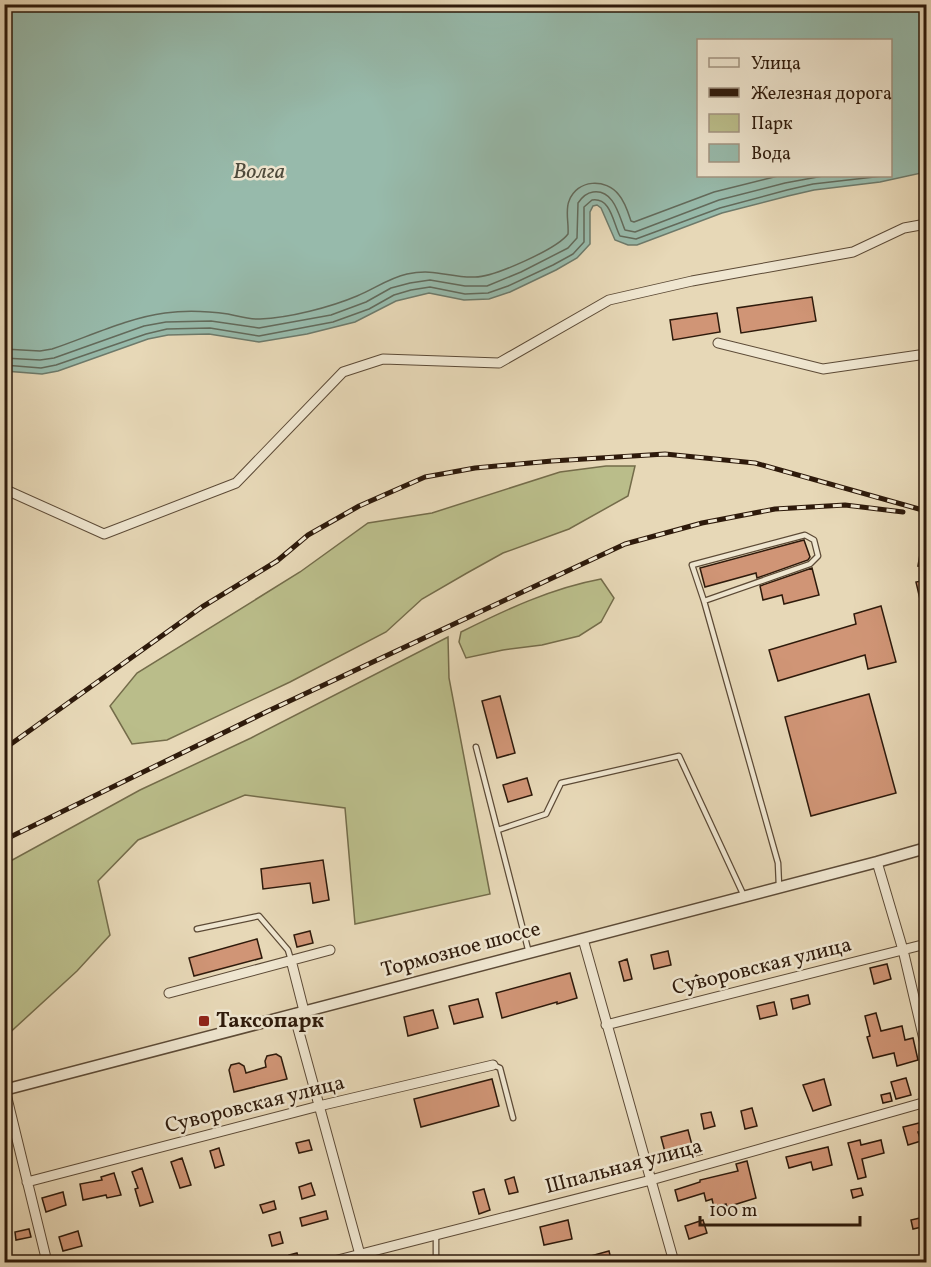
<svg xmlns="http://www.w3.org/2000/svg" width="931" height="1267" viewBox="0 0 931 1267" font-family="Vollkorn,serif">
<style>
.green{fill:#babd8a;stroke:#746c4a;stroke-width:1.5}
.water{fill:#97baab;stroke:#6d7a6b;stroke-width:1.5;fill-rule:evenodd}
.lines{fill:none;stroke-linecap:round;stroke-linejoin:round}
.shore{stroke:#626a5b;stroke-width:1.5}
.building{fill:#d09576;stroke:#2e1a0b;stroke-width:1.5}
.service-casing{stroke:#5c4a36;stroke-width:7}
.minor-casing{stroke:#5c4a36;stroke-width:11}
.tertiary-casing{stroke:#5c4a36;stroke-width:13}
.service{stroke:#efe6d0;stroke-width:4.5}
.minor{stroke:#efe6d0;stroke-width:9}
.tertiary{stroke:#efe6d0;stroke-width:10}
.rail-casing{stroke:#2e1a0b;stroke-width:5}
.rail{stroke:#efe6d0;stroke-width:3;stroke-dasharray:9;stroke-linecap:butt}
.poi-dot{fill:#8f2418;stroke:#efe6d0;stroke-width:2}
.labels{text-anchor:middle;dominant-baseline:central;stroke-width:5;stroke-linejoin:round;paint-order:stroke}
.street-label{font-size:21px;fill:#2e1a0b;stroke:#efe6d0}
.poi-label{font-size:21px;font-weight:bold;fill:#2e1a0b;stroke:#efe6d0;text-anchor:start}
.water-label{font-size:22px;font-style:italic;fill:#4e4a3b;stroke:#efe6d0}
</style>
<rect width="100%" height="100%" fill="#e7d8b7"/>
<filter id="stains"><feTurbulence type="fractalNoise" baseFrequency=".00333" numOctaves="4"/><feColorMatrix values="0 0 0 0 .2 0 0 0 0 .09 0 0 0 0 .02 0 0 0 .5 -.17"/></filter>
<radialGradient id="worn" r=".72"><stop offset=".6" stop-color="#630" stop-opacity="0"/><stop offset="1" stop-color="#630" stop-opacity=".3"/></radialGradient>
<path class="green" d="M606,466H635L628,496L569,529L503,553L467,573L422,599L386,632L290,682L167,740L132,744L110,706L137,673L300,572L368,523L432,513L560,472Z
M601,579L614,598L601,622L579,636L542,645L503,650L466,658L459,642L461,632C505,610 552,588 601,579Z
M448,637L449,678L490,894L355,924L345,808L245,795L138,840L98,881L110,935L77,971L5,1037V864L140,790L251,738Z"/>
<path class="water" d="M5,4L926,5V172L880,182L814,190L788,196L722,213L637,245H628L615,240L601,208L597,205L593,206L590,212V244L577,258L556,270L510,292L489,299L464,300L429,293L396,301L355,322L307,334L259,342L209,334L168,335L148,339L58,371L42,374L5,371ZM698,40H890V176H698Z"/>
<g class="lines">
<path class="shore" d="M4,349L40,351L52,349C88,337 127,318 165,313C186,310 207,311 228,314C238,316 250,320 260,319C289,318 331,307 357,296C374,289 389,278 407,274C436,268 449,278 475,277C494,277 557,249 568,234C569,223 565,211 569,201C577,179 606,178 619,195C625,202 628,212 631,221L634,222L714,192L778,176
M4,358L40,360L54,358L144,326L166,322L211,321L259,328L331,315L366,302L391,288L410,283L430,280L465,286H487L521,272L568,248L577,238L578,203C582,197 586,193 593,192C614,189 619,216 625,230L635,232L719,200L785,183L823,176
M4,365L41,368L56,365L146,334L167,329L210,328L259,336L333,322L369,309L394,295L411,290L430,287L465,294L488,293L508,286L553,265L573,254L584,242V207L592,200C611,197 613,223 620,236L636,239L720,208L787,190L813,184L883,176"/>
</g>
<path class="building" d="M812,297L816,321L741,333L737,308Z
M717,313L720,332L673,340L670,320Z
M804,540L810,557L808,560L757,578L756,573L705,587L700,568Z
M922,542L927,543V567L918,566Z
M812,568L819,595L784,604L782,595L763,600L760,586Z
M927,580V612H923L916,582Z
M881,606L896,662L868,669L865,655L778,681L769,650L856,624L854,614Z
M869,694L896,793L811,816L785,717Z
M500,696L515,753L497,758L482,701Z
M527,778L532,795L508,802L503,785Z
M323,860L329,900L313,903L310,883L263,889L261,869Z
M310,931L313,943L297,947L294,935Z
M257,939L262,958L194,976L189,958Z
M668,951L671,965L654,969L651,955Z
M627,959L632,979L624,981L619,962Z
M887,964L891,979L874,984L870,968Z
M570,973L577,998L557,1004V1002L502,1018L496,993Z
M696,975L703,979L699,986L692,983Z
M808,995L810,1004L793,1009L791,999Z
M478,999L483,1017L454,1024L449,1006Z
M774,1002L777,1015L760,1019L757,1006Z
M433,1010L438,1028L408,1036L404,1017Z
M876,1013L881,1031L902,1026L905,1040L913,1038L918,1060L897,1066L894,1053L873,1058L867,1037L870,1036L865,1016Z
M276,1054L281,1057L287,1079L234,1092L229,1070L231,1065L239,1063L244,1066L246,1073L266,1067L265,1061L267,1056Z
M906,1078L911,1095L896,1099L891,1082Z
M492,1079L499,1106L421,1127L414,1099Z
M824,1079L831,1105L813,1111L803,1085Z
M890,1093L892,1101L883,1103L881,1095Z
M752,1108L757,1126L745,1129L741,1111Z
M711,1112L715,1126L704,1129L701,1114Z
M927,1121V1130L918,1132L921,1141L908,1145L903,1127Z
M688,1130L692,1145L665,1152L661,1137Z
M309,1140L312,1150L299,1153L296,1143Z
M860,1140L861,1145L881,1140L884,1153L862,1159L866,1177L858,1179L848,1143Z
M699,1146L702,1154L691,1157L688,1149Z
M828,1147L832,1165L813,1170L811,1162L789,1168L786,1157Z
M219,1148L224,1165L215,1168L210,1151Z
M182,1158L191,1185L180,1188L171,1162Z
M747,1161L756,1198L727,1207L726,1204L714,1208L712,1199L706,1201L704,1193L678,1201L675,1190L700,1182V1180L738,1171L736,1164Z
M142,1168L153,1202L140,1206L135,1189L138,1188L132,1172Z
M114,1173L121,1195L107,1198L106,1195L83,1200L80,1184L102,1180L101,1177Z
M514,1177L518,1192L509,1194L505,1180Z
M311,1183L315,1195L302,1199L299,1187Z
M861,1188L863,1195L853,1198L851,1190Z
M484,1189L490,1210L479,1214L473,1192Z
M63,1192L66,1205L46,1212L42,1198Z
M274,1201L276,1209L263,1213L260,1205Z
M326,1211L328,1219L302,1226L300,1218Z
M920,1218L922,1227L913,1229L911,1220Z
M568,1220L572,1239L544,1245L540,1227Z
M703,1220L707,1233L689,1239L685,1226Z
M29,1229L31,1237L16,1240L15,1232Z
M78,1231L82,1246L63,1251L59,1237Z
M280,1232L283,1243L272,1246L269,1235Z
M609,1251L612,1263H576V1260Z
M297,1253L300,1263H291L289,1255Z"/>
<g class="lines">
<defs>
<path id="service" d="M704,601L810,564L818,556L814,540L805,535L692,565L704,601L778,863L779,886
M476,747L529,953
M498,830L546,814L561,783L679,756L744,896
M197,929L259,916L288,950L291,960
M493,1065L500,1068L513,1118
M436,1235V1262"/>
<path id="minor" d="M718,343L823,369L926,354
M4,489L104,534L236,483L343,372L383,359L499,363L609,300L692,281L853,252L904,228L926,224
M877,862L903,950L926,1048
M583,939L674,1262
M291,960L304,1011
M169,993L330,950
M294,1014L362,1262
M606,1025L926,944
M5,1090L47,1262
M27,1182L319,1106L493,1065
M330,1262L651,1180L926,1102"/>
<path id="tertiary" d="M4,1090L877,862L926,848"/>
</defs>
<use href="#service" class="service-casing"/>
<use href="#minor" class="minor-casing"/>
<use href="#tertiary" class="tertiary-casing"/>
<use href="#service" class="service"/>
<use href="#minor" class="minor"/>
<use href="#tertiary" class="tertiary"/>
<defs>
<path id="rail" d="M4,749L202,607L277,561L308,535L359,506L425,477L475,468L552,461L665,454L755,463L926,511
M4,840L266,712L625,544L702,523L775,509L845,505L903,512"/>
</defs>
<use href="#rail" class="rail-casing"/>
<use href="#rail" class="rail"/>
</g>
<rect class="poi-dot" x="198" y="1015" width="12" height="12" rx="3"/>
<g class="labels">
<g class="street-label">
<text transform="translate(461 950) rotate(-15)">Тормозное шоссе</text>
<text transform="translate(762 967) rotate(-14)">Суворовская улица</text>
<text transform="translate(255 1105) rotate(-14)">Суворовская улица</text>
<text transform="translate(624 1167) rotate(-15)">Шпальная улица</text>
</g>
<g class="poi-label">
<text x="216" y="1021">Таксопарк</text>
</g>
<g class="water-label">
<text x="259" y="172">Волга</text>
</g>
</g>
<rect width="931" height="1267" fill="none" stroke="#e7d8b7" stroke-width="24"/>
<rect x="6" y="6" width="919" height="1255" fill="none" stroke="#2e1a0b" stroke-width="3"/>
<rect x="12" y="12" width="907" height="1243" fill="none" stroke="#2e1a0b" stroke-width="1.5"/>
<rect x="697" y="39" width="195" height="138" fill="#efe6d0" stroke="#a29481" stroke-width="1.5"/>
<rect x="709" y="58" width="30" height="9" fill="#efe6d0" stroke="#a29481" stroke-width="1.5"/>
<text x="751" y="69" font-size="18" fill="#2e1a0b">Улица</text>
<rect x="709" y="88" width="30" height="9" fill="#2e1a0b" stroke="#a29481" stroke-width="1.5"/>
<text x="751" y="99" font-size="18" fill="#2e1a0b">Железная дорога</text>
<rect x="709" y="114" width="30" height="18" fill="#babd8a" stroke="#a29481" stroke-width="1.5"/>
<text x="751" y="129" font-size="18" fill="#2e1a0b">Парк</text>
<rect x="709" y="144" width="30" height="18" fill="#97baab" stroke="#a29481" stroke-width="1.5"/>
<text x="751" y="159" font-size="18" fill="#2e1a0b">Вода</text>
<path d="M700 1216v9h160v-9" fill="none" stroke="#2e1a0b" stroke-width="3"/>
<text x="709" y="1216" font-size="18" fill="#2e1a0b" stroke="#efe6d0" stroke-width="4.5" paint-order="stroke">100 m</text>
<rect width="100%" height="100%" filter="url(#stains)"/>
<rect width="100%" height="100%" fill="url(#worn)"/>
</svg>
